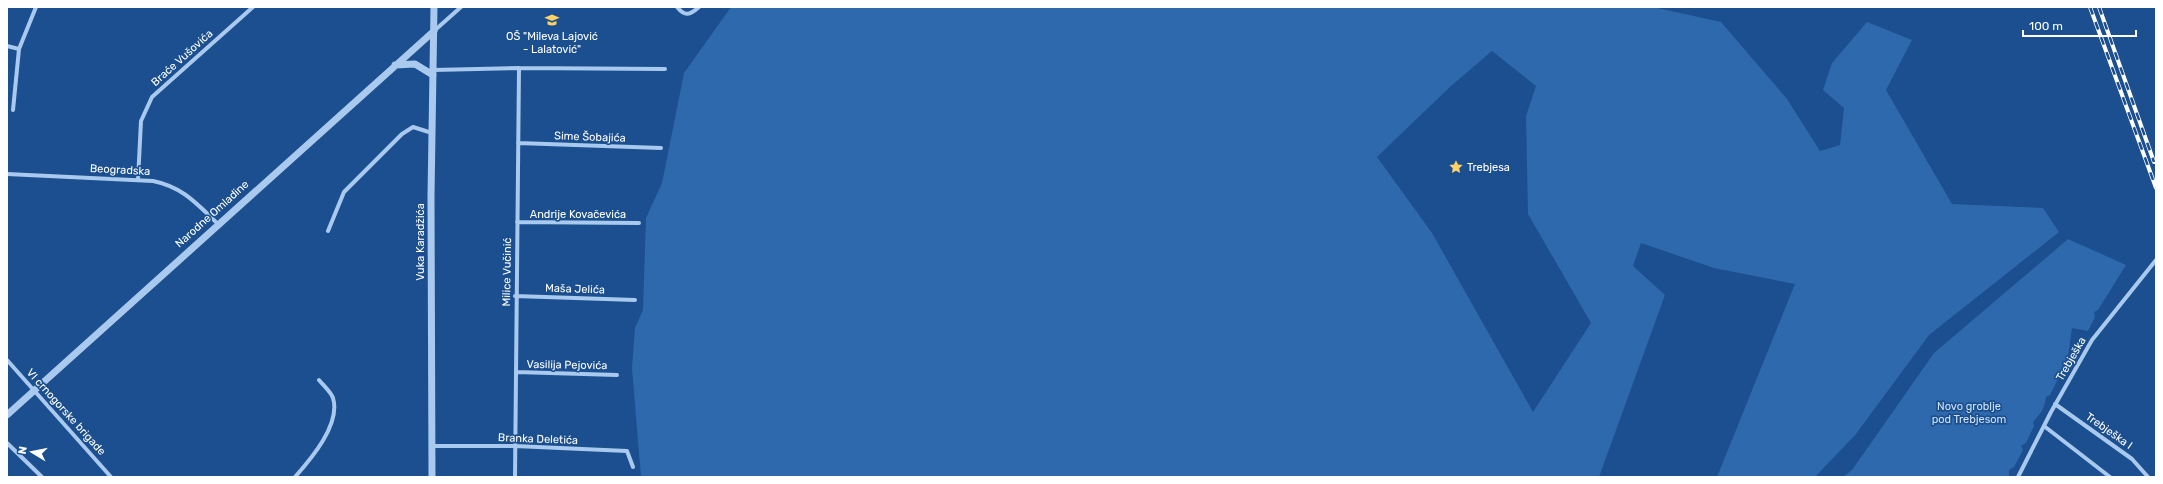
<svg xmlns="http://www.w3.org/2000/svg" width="2163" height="484" viewBox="0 0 2163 484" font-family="Rubik,sans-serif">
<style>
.green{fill:#2e69ad;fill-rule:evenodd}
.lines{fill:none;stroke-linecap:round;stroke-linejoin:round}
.minor{stroke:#a9c9ee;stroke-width:4}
.tertiary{stroke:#a9c9ee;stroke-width:7}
.rail-casing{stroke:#fff;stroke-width:4}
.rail{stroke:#1b4f8f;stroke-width:2.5;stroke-dasharray:8;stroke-linecap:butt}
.labels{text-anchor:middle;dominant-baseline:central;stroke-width:3.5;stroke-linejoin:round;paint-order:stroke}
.poi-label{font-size:11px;fill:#fff;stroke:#1b4f8f}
.street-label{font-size:11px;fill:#fff;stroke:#1b4f8f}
.park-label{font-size:11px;fill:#cfe3fa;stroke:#1b4f8f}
</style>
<rect width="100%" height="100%" fill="#1b4f8f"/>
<path class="green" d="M731,7H1653L1721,22L1787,99L1820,151L1840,145L1844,108L1823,90L1832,63L1867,22L1912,40L1886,90L1952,204L2043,208L2059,232L1929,335L1856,434L1815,477H1717L1795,284L1714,268L1641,243L1633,266L1665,295L1599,477H641L632,368L635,328L643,310L646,218L662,183L684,73ZM1492,51L1536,86L1526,116L1528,214L1591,323L1533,412L1432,233L1377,157L1451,86Z
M2068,239L2126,265L2098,310L2094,312L2095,317L2088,331L2072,328L2067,364L2063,371L2058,373L2059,377L2050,395L2046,397C2044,410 2042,412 2033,422L2034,426L2026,443L2021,446L2023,450L2014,467L2009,470V477H1843L1852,470L1934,353Z"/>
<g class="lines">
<path class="minor" d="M677,7C685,17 690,15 699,7
M434,31L461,7
M7,46L19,49
M433,70L519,68L665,69
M13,110L19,49L36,7
M518,143L661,148
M7,174L153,181C183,187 197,204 218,224
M138,180L141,121L152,97L253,7
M517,222L639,223
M328,231L344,192L402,134L413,127L432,133
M515,296L635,300
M7,360L111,477
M516,372L617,375
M2055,404L2132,459L2148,477
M2044,426L2110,477
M7,443L42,477
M432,446H515L627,451L633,467
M295,477C311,459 341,424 333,398C331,392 323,385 319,380
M515,477L519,68
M2018,477L2051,412L2092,340L2156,260"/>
<path class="tertiary" d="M395,65L415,64L433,75
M7,415L434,31
M432,477L431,196L434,7"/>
<defs>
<path id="rail" d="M2090,7L2156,188
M2099,7L2154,162"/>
</defs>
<use href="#rail" class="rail-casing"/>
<use href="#rail" class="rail"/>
</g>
<defs>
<symbol id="school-bare" viewBox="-9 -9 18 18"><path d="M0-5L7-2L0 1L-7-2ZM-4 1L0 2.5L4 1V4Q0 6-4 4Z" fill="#ffd166" stroke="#1b4f8f" stroke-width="2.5" paint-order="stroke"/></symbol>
<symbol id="sight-bare" viewBox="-9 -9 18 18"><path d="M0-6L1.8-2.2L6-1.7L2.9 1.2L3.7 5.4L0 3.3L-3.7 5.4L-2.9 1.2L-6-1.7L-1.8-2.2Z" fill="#ffd166" stroke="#1b4f8f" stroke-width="2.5" paint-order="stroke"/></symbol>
</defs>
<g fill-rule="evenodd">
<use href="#school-bare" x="542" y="10" width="20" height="20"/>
<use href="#sight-bare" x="1446" y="157" width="20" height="20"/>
</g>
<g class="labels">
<g class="poi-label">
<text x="552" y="36">OŠ "Mileva Lajović<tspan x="552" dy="13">- Lalatović"</tspan></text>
<text x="1467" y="167" text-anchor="start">Trebjesa</text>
</g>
<g class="street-label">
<text transform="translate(182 58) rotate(-42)">Braće Vušovića</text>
<text transform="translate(590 137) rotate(2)">Sime Šobajića</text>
<text transform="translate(120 170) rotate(3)">Beogradska</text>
<text transform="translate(212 214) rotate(-42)">Narodne Omladine</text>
<text x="578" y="214">Andrije Kovačevića</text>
<text transform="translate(420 242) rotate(-90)">Vuka Karadžića</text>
<text transform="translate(507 272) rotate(-89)">Milice Vučinić</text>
<text transform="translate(575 289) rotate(2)">Maša Jelića</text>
<text transform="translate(2071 359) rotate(-60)">Trebješka</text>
<text transform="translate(567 365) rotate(1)">Vasilija Pejovića</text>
<text transform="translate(66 412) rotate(48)">VI crnogorske brigade</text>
<text transform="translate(2109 431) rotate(35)">Trebješka I</text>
<text transform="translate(538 439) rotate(2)">Branka Deletića</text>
</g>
<g class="park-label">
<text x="1969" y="406">Novo groblje<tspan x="1969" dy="13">pod Trebjesom</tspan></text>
</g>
</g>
<rect width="2163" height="484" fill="none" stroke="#ffffff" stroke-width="16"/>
<g transform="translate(32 452) rotate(280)" stroke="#1b4f8f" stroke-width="3" paint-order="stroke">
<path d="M0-3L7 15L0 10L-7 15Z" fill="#ffffff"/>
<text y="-6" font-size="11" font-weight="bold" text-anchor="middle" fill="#ffffff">N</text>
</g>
<path d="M2023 30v6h113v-6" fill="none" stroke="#ffffff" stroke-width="2"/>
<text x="2029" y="30" font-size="12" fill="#ffffff" stroke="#1b4f8f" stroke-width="3" paint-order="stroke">100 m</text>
</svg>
